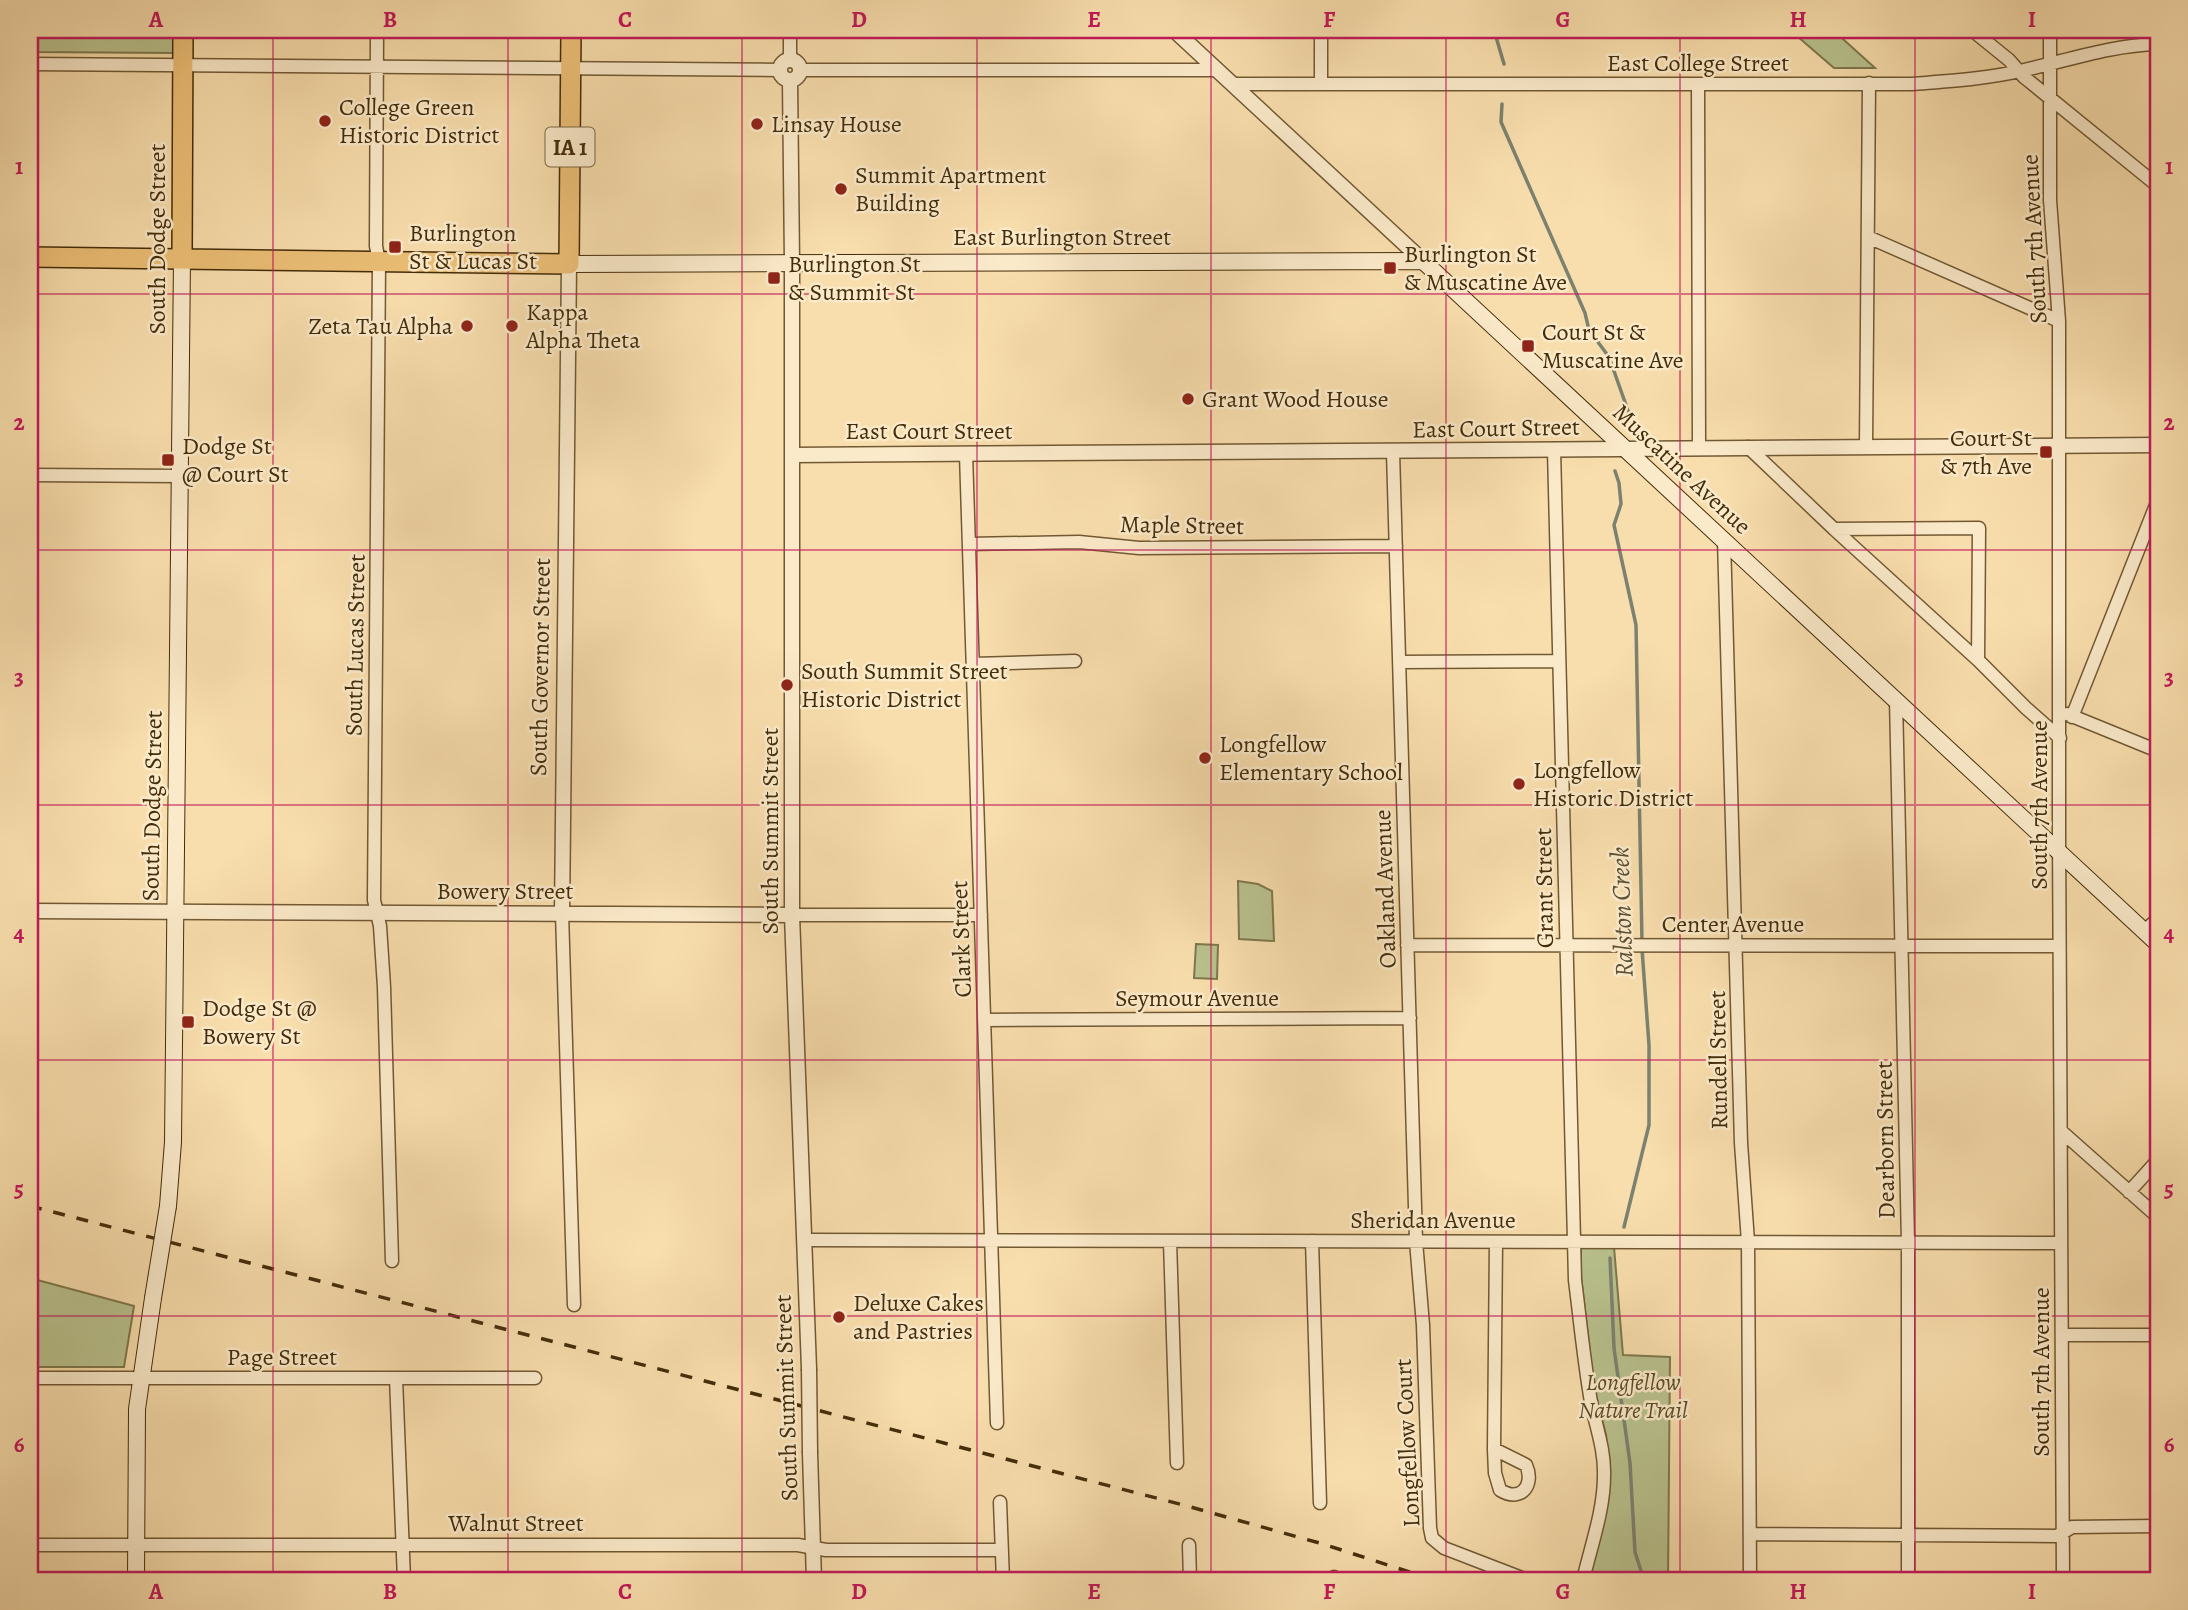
<svg xmlns="http://www.w3.org/2000/svg" width="2188" height="1610" viewBox="0 0 2188 1610" font-family="Alegreya,serif">
<style>
.green{fill:#b9c28e;stroke:#7e784c;stroke-width:2}
.lines{fill:none;stroke-linecap:round;stroke-linejoin:round}
.stream{stroke:#7c8270;stroke-width:3.5}
.minor-casing{stroke:#715933;stroke-width:15}
.tertiary-casing{stroke:#715933;stroke-width:17}
.secondary-casing{stroke:#442d0a;stroke-width:18}
.primary-casing{stroke:#442d0a;stroke-width:22}
.minor{stroke:#fbeaca;stroke-width:12}
.tertiary{stroke:#fbeaca;stroke-width:14}
.secondary{stroke:#fbeaca;stroke-width:16}
.primary{stroke:#ecbf76;stroke-width:19}
.rail{stroke:#442d0a;stroke-width:3.5;stroke-dasharray:12 12;stroke-linecap:butt}
.tertiary-bridge-casing{stroke:#715933;stroke-width:17;stroke-linecap:butt}
.secondary-bridge-casing{stroke:#442d0a;stroke-width:18;stroke-linecap:butt}
.tertiary-bridge{stroke:#fbeaca;stroke-width:14}
.secondary-bridge{stroke:#fbeaca;stroke-width:16}
.grid{fill:none;stroke:#c2185b;stroke-width:2;stroke-opacity:0.55}
.poi-dot{fill:#8f2418;stroke:#fbeaca;stroke-width:2.5}
.labels{text-anchor:middle;dominant-baseline:central;stroke-width:5;stroke-linejoin:round;paint-order:stroke}
.shield{fill:#fbeaca;stroke:#7b6644;stroke-width:2}
.shield-label{font-size:23px;font-weight:bold;fill:#442d0a}
.street-label{font-size:24px;fill:#442d0a;stroke:#fbeaca}
.poi-label{font-size:24px;fill:#442d0a;stroke:#fbeaca;text-anchor:start}
.park-label{font-size:24px;font-style:italic;fill:#5b4b24;stroke:#fbeaca}
.water-label{font-size:26px;font-style:italic;fill:#5c5034;stroke:#fbeaca}
.neatline{fill:none;stroke:#c2185b;stroke-width:2.5}
.grid-label{font-size:23px;text-anchor:middle;font-weight:bold;fill:#c2185b}
</style>
<rect width="100%" height="100%" fill="#f9dead"/>
<filter id="stains"><feTurbulence type="fractalNoise" baseFrequency=".00286" numOctaves="4"/><feColorMatrix values="0 0 0 0 .2 0 0 0 0 .09 0 0 0 0 .02 0 0 0 .5 -.17"/></filter>
<radialGradient id="worn" r=".72"><stop offset=".6" stop-color="#630" stop-opacity="0"/><stop offset="1" stop-color="#630" stop-opacity=".3"/></radialGradient>
<path class="green" d="M30,30H176V53L30,52Z
M1790,30H1833L1875,68H1834Z
M1238,881L1258,884L1272,891L1274,941L1239,939Z
M1196,944L1218,945L1217,979L1194,978Z
M1581,1247H1614L1623,1355L1670,1357L1668,1580H1586L1609,1468L1606,1435L1594,1387L1581,1276Z
M30,1278L134,1306L124,1367H30Z"/>
<g class="lines">
<path class="stream" d="M1494,30L1504,64
M1502,104L1501,122L1585,313L1589,330L1609,357L1632,422
M1615,471L1619,483L1621,504L1614,525L1636,625L1642,942
M1624,1227L1649,1125V1045L1642,949
M1610,1258L1614,1348L1630,1463L1635,1552L1644,1580"/>
<defs>
<path id="minor" d="M377,30L376,246L379,262L374,900L380,926L384,987L392,1261
M790,30V60
M1972,30L2009,60L2024,77L2158,186
M2050,30V200L2059,321V833L2063,1580
M30,64L780,70
M800,70H1216
M1234,84H1912C1948,81 1985,79 2020,71C2066,61 2111,45 2158,44
M1321,84V30
M1698,84L1699,447
M1868,237L2059,321
M1866,446L1869,83
M1748,447L1834,529L1979,528L1978,660L2026,708L2060,738
M1554,450L1575,1280C1580,1320 1584,1361 1591,1402C1596,1427 1605,1450 1604,1476C1604,1509 1592,1543 1584,1576L1581,1580
M1393,452L1416,1241L1423,1325L1430,1528L1432,1538L1444,1548L1527,1580
M966,454L997,1423
M30,475L180,476
M1834,529L1978,660
M1724,539L1741,1143L1748,1242L1750,1580
M969,544L1079,542L1139,548L1396,546
M1399,662L1559,661
M973,664L1075,661
M1896,699L1908,1242V1580
M2067,714L2158,751
M2072,717L2158,500
M562,913L574,1305
M792,915H981
M2144,931L2158,919
M1407,945L2059,946
M984,1020L1410,1018
M2061,1131L2158,1217
M2129,1192L2158,1160
M805,1240L2061,1243
M1170,1241L1177,1463
M1312,1241L1320,1503
M2062,1335H2158
M30,1378H535
M396,1378L404,1580
M1494,1449L1526,1465C1535,1485 1521,1503 1500,1490L1495,1473L1494,1449L1496,1242
M1000,1502L1003,1580
M1751,1534L2057,1536L2072,1527L2158,1526
M30,1545H798L826,1550H1002
M1189,1545L1190,1580
M1334,1577V1580"/>
<path id="tertiary" d="M1174,30L1423,261
M780 70a10 10 0 1 1 20 0a10 10 0 1 1-20 0Z
M790,80L792,263V915L809,1369
M792,455L2158,445
M30,911L792,915
M562,913L569,264
M810,1453L814,1580"/>
<path id="secondary" d="M569,264L1423,261L2158,944
M168,1206L173,1142L182,258
M136,1580L137,1409L153,1298"/>
<path id="primary" d="M30,257L569,264L571,30
M182,258L183,30"/>
</defs>
<use href="#minor" class="minor-casing"/>
<use href="#tertiary" class="tertiary-casing"/>
<use href="#secondary" class="secondary-casing"/>
<use href="#primary" class="primary-casing"/>
<use href="#minor" class="minor"/>
<use href="#tertiary" class="tertiary"/>
<use href="#secondary" class="secondary"/>
<use href="#primary" class="primary"/>
<path class="rail" d="M30,1206L1187,1506L1323,1544L1434,1580"/>
<defs>
<path id="tertiary-bridge" d="M809,1369L810,1453"/>
<path id="secondary-bridge" d="M153,1298L168,1206"/>
</defs>
<use href="#tertiary-bridge" class="tertiary-bridge-casing"/>
<use href="#secondary-bridge" class="secondary-bridge-casing"/>
<use href="#tertiary-bridge" class="tertiary-bridge"/>
<use href="#secondary-bridge" class="secondary-bridge"/>
</g>
<path class="grid" d="M273,30V1580M508,30V1580M742,30V1580M977,30V1580M1211,30V1580M1446,30V1580M1680,30V1580M1915,30V1580M30,294H2158M30,550H2158M30,805H2158M30,1060H2158M30,1316H2158"/>
<g class="poi-dot">
<circle cx="325" cy="121" r="7"/>
<circle cx="757" cy="124" r="7"/>
<circle cx="841" cy="189" r="7"/>
<rect x="388" y="240" width="14" height="14" rx="3.5"/>
<rect x="1383" y="261" width="14" height="14" rx="3.5"/>
<rect x="767" y="271" width="14" height="14" rx="3.5"/>
<circle cx="467" cy="326" r="7"/>
<circle cx="512" cy="326" r="7"/>
<rect x="1521" y="339" width="14" height="14" rx="3.5"/>
<circle cx="1188" cy="399" r="7"/>
<rect x="2039" y="445" width="14" height="14" rx="3.5"/>
<rect x="161" y="453" width="14" height="14" rx="3.5"/>
<circle cx="787" cy="685" r="7"/>
<circle cx="1205" cy="758" r="7"/>
<circle cx="1519" cy="784" r="7"/>
<rect x="181" y="1015" width="14" height="14" rx="3.5"/>
<circle cx="839" cy="1317" r="7"/>
</g>
<g class="labels">
<rect class="shield" x="545.5" y="127.5" width="49" height="39" rx="5"/>
<g class="shield-label">
<text x="570" y="147">IA 1</text>
</g>
<g class="street-label">
<text x="1698" y="63">East College Street</text>
<text x="1062" y="237">East Burlington Street</text>
<text transform="translate(157 239) rotate(-90)">South Dodge Street</text>
<text transform="translate(2034 239) rotate(-93)">South 7th Avenue</text>
<text transform="translate(1496 428) rotate(-1)">East Court Street</text>
<text x="929" y="431">East Court Street</text>
<text transform="translate(1682 469) rotate(43)">Muscatine Avenue</text>
<text transform="translate(1182 525) rotate(1)">Maple Street</text>
<text transform="translate(355 645) rotate(-89)">South Lucas Street</text>
<text transform="translate(540 667) rotate(-89)">South Governor Street</text>
<text transform="translate(2039 805) rotate(-90)">South 7th Avenue</text>
<text transform="translate(152 806) rotate(-89)">South Dodge Street</text>
<text transform="translate(770 831) rotate(-90)">South Summit Street</text>
<text transform="translate(1544 888) rotate(-91)">Grant Street</text>
<text transform="translate(1385 889) rotate(-92)">Oakland Avenue</text>
<text x="505" y="891">Bowery Street</text>
<text x="1733" y="924">Center Avenue</text>
<text transform="translate(961 939) rotate(-92)">Clark Street</text>
<text x="1197" y="998">Seymour Avenue</text>
<text transform="translate(1718 1060) rotate(-91)">Rundell Street</text>
<text transform="translate(1885 1140) rotate(-91)">Dearborn Street</text>
<text x="1433" y="1220">Sheridan Avenue</text>
<text x="282" y="1357">Page Street</text>
<text transform="translate(2041 1372) rotate(-90)">South 7th Avenue</text>
<text transform="translate(786 1398) rotate(-92)">South Summit Street</text>
<text transform="translate(1407 1443) rotate(-93)">Longfellow Court</text>
<text x="516" y="1523">Walnut Street</text>
</g>
<g class="poi-label">
<text x="339" y="107">College Green<tspan x="339" dy="28">Historic District</tspan></text>
<text x="771" y="124">Linsay House</text>
<text x="855" y="175">Summit Apartment<tspan x="855" dy="28">Building</tspan></text>
<text x="409" y="233">Burlington<tspan x="409" dy="28">St &amp; Lucas St</tspan></text>
<text x="1404" y="254">Burlington St<tspan x="1404" dy="28">&amp; Muscatine Ave</tspan></text>
<text x="788" y="264">Burlington St<tspan x="788" dy="28">&amp; Summit St</tspan></text>
<text x="526" y="312">Kappa<tspan x="526" dy="28">Alpha Theta</tspan></text>
<text x="453" y="326" text-anchor="end">Zeta Tau Alpha</text>
<text x="1542" y="332">Court St &amp;<tspan x="1542" dy="28">Muscatine Ave</tspan></text>
<text x="1202" y="399">Grant Wood House</text>
<text x="2032" y="438" text-anchor="end">Court St<tspan x="2032" dy="28">&amp; 7th Ave</tspan></text>
<text x="182" y="446">Dodge St<tspan x="182" dy="28">@ Court St</tspan></text>
<text x="801" y="671">South Summit Street<tspan x="801" dy="28">Historic District</tspan></text>
<text x="1219" y="744">Longfellow<tspan x="1219" dy="28">Elementary School</tspan></text>
<text x="1533" y="770">Longfellow<tspan x="1533" dy="28">Historic District</tspan></text>
<text x="202" y="1008">Dodge St @<tspan x="202" dy="28">Bowery St</tspan></text>
<text x="853" y="1303">Deluxe Cakes<tspan x="853" dy="28">and Pastries</tspan></text>
</g>
<g class="park-label">
<text x="1633" y="1382">Longfellow<tspan x="1633" dy="28">Nature Trail</tspan></text>
</g>
<g class="water-label">
<text transform="translate(1622 912) rotate(-92)">Ralston Creek</text>
</g>
</g>
<rect width="2188" height="1610" fill="none" stroke="#f9dead" stroke-width="77"/>
<rect x="38" y="38" width="2112" height="1534" class="neatline"/>
<g class="grid-label">
<text x="156" y="27">A</text>
<text x="390" y="27">B</text>
<text x="625" y="27">C</text>
<text x="859" y="27">D</text>
<text x="1094" y="27">E</text>
<text x="1329" y="27">F</text>
<text x="1563" y="27">G</text>
<text x="1798" y="27">H</text>
<text x="2032" y="27">I</text>
<text x="19" y="174">1</text>
<text x="2169" y="174">1</text>
<text x="19" y="430">2</text>
<text x="2169" y="430">2</text>
<text x="19" y="685">3</text>
<text x="2169" y="685">3</text>
<text x="19" y="941">4</text>
<text x="2169" y="941">4</text>
<text x="19" y="1196">5</text>
<text x="2169" y="1196">5</text>
<text x="19" y="1452">6</text>
<text x="2169" y="1452">6</text>
<text x="156" y="1599">A</text>
<text x="390" y="1599">B</text>
<text x="625" y="1599">C</text>
<text x="859" y="1599">D</text>
<text x="1094" y="1599">E</text>
<text x="1329" y="1599">F</text>
<text x="1563" y="1599">G</text>
<text x="1798" y="1599">H</text>
<text x="2032" y="1599">I</text>
</g>
<rect width="100%" height="100%" filter="url(#stains)"/>
<rect width="100%" height="100%" fill="url(#worn)"/>
</svg>
